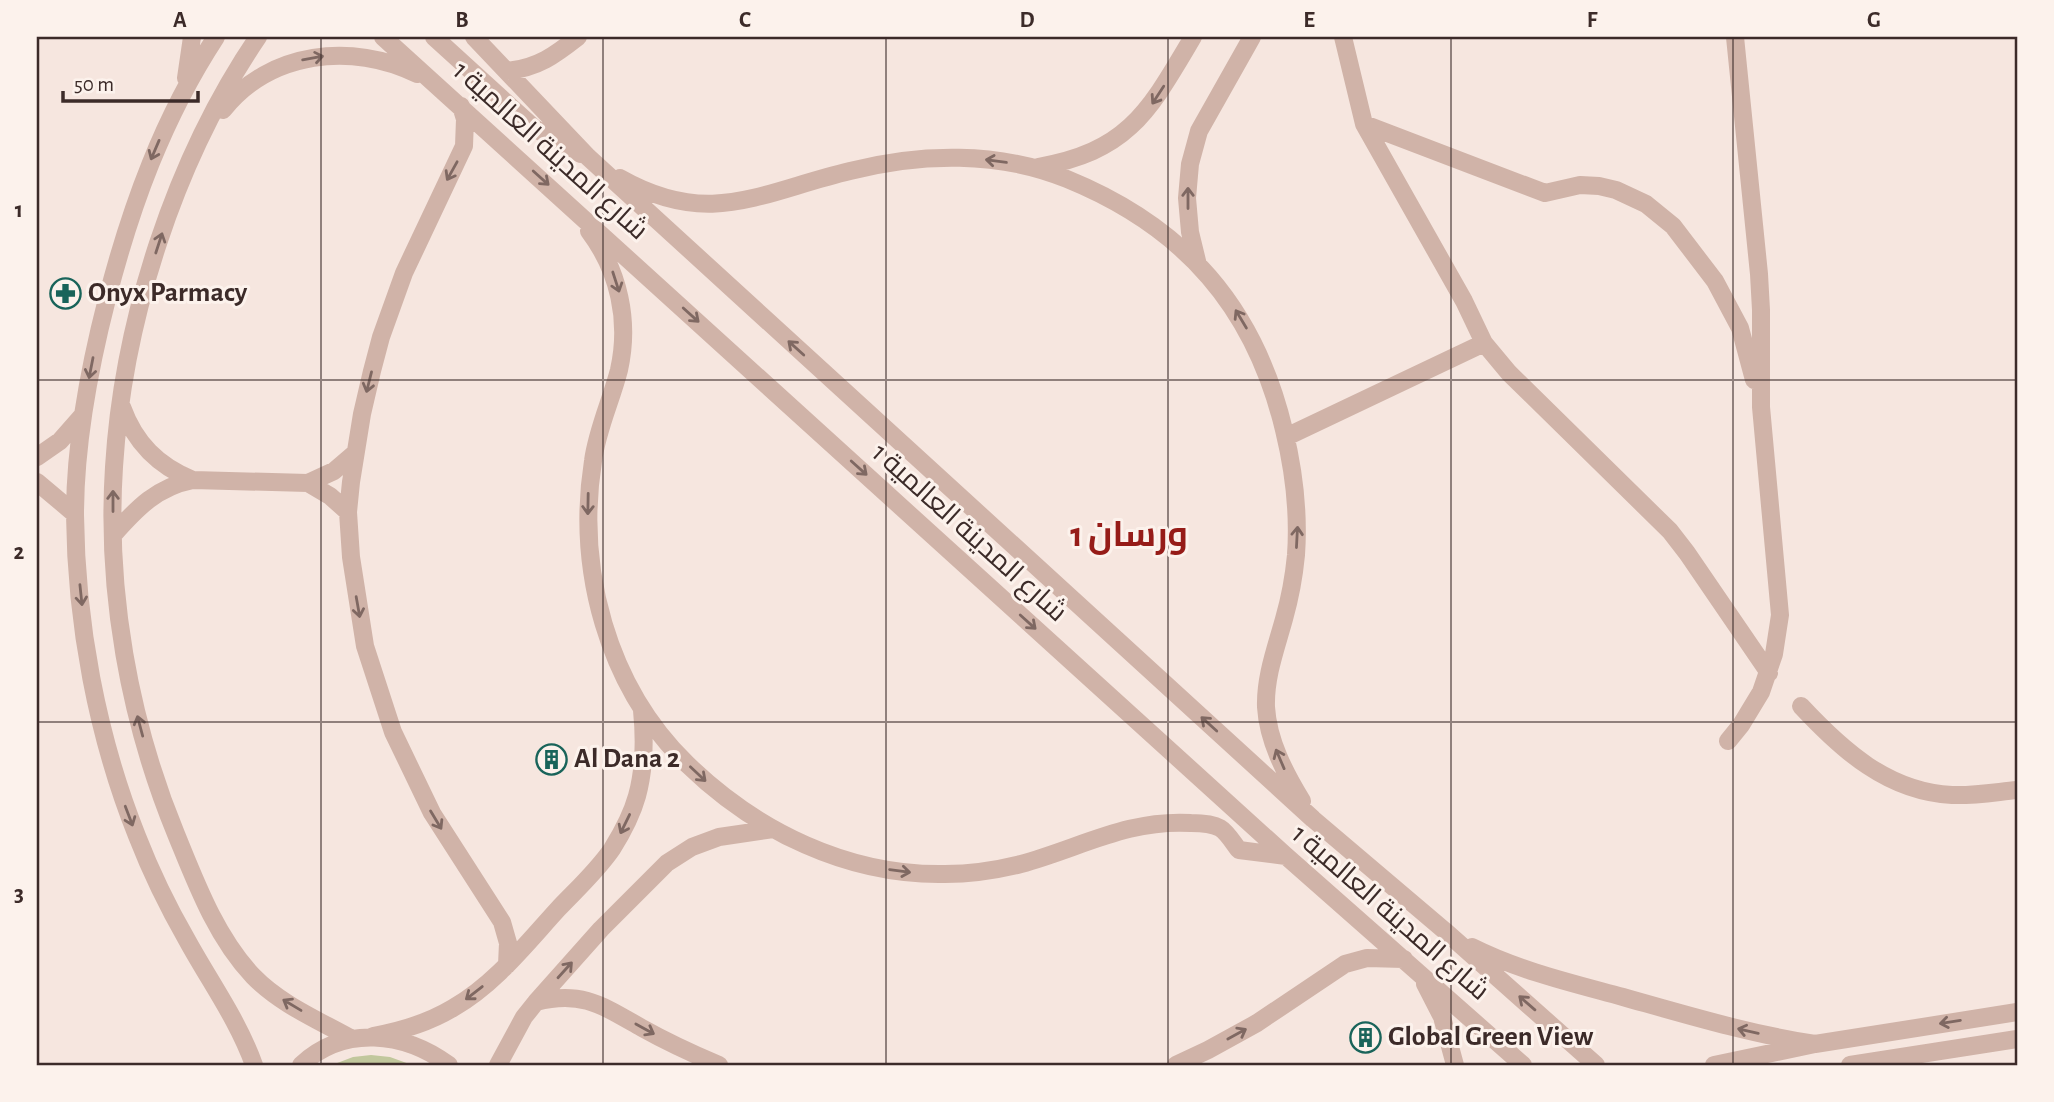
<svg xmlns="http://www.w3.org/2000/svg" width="2054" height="1102" viewBox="0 0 2054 1102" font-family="'Alegreya Sans',Cairo,sans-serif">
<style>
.green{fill:#c1c79c}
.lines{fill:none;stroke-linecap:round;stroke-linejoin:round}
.minor{stroke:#d0b3a8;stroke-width:18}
.oneway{stroke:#7f6862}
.grid{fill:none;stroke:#3c2b29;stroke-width:2;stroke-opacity:0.55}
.labels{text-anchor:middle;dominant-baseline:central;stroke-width:6;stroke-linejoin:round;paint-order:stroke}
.street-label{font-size:28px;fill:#3c2b29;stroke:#fcf2ec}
.poi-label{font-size:28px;font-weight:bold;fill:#3c2b29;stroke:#fcf2ec;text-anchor:start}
.district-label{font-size:35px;font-weight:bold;fill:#961c18;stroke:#fcf2ec}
.neatline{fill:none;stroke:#3c2b29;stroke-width:2.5}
.grid-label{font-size:23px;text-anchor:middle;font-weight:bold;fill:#3c2b29}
</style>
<rect width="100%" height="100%" fill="#f6e6df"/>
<path class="green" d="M371,1055L390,1057L412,1065H332L353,1057Z"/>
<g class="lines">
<path class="minor" d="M216,37C163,118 131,206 107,299C89,369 75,442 75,515C76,623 97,736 137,836C151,872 168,907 187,940C210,982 238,1020 254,1065
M258,37C175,159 123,320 114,467C106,591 129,720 176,834C196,883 216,937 253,976C280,1004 318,1020 352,1039
M383,37L1286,856L1523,1065
M434,37L534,128L581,154
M474,37L588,157L1313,819L1445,931L1596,1065
M1343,37L1364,124L1464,301L1484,343L1509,373L1670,531L1687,553L1769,673
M507,71C538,68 555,55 578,37
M186,78L192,37
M461,106L465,119L464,146L404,273L381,337L372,371L362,414L351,482L348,512L351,557L365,646L393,732L432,813L502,922L508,943L507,965
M223,110C270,51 352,42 417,74
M1364,124L1545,193L1580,185L1599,186L1616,190L1646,204L1673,226L1715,281L1740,328L1754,380
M1038,167C1129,151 1149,111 1193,37
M620,178C710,229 761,192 850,171C920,153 999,151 1067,179C1185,227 1255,308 1284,430C1294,471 1299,512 1296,555C1294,576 1290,598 1284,619C1276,648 1265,677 1266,707C1268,741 1285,773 1302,801
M589,231C619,271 630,321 619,370C611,401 597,430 593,461C576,569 607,686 687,764C756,831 848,876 945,874C971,874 997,870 1021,864C1080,848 1128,819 1191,823C1199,823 1213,824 1220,828C1227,832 1234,844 1239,850L1286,856
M1198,265L1190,232L1187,198L1190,164L1199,131L1252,37
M122,407C135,443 158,466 193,480
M1286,437L1484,343
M37,457L60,441L82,416
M37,482L75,514
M308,483L330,496L348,512
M114,534C137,508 157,487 193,480L308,483L334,471L355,453
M1801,706C1842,750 1888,792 1952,795C1974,796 1996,792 2017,790
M1728,741L1741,725L1761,692L1774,654L1780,615L1761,407V310L1759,274L1735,37
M1472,947C1520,971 1572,983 1623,997C1687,1015 1750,1034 1815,1044
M1425,984L1442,1017L1455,1065
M536,1002C582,990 603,1006 642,1028C667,1042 693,1054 719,1065
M373,1036C401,1031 428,1023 453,1008C495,984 526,944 558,909C576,890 597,871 612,849C622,833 632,814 637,796C645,767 645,740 642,710
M301,1065C344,1025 404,1032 449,1065
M498,1065L524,1017L536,1002L601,929L667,863L692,847L719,837L773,829
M1176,1065L1208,1050L1257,1023L1345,964L1367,958L1404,959
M1714,1065L1815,1044L2017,1012
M1850,1065L2017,1039"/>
</g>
<defs><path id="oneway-shaft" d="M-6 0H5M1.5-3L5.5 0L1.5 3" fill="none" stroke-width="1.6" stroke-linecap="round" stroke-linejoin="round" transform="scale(1.75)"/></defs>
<g class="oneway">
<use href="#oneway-shaft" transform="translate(313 58) rotate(-10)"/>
<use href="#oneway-shaft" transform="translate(1158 95) rotate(123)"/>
<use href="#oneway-shaft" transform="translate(155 150) rotate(113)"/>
<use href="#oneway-shaft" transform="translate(996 161) rotate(-172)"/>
<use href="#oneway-shaft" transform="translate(452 171) rotate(119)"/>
<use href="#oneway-shaft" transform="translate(541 178) rotate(42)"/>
<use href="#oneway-shaft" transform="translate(1188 198) rotate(-90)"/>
<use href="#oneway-shaft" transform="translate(159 243) rotate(-72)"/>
<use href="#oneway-shaft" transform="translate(616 282) rotate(72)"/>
<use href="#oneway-shaft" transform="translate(691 315) rotate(42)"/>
<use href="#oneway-shaft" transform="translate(1241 319) rotate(-121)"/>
<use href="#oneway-shaft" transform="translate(796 348) rotate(-138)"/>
<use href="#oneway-shaft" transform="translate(91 368) rotate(101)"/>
<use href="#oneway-shaft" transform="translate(369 382) rotate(104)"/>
<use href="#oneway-shaft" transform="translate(859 468) rotate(42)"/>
<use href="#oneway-shaft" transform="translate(113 501) rotate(-90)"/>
<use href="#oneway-shaft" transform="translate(588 504) rotate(91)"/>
<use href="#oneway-shaft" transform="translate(1297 537) rotate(-87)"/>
<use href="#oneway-shaft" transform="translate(81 595) rotate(84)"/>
<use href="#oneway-shaft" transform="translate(358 607) rotate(80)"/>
<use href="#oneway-shaft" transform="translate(1028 622) rotate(42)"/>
<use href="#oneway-shaft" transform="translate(1209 724) rotate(-138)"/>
<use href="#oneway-shaft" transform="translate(140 726) rotate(-105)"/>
<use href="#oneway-shaft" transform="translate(1280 759) rotate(-113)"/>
<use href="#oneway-shaft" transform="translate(698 774) rotate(43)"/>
<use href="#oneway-shaft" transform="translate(129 816) rotate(69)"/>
<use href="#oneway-shaft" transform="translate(436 820) rotate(59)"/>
<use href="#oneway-shaft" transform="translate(625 824) rotate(116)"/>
<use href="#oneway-shaft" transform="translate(900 871) rotate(8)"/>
<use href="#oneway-shaft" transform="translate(565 970) rotate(-48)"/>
<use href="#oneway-shaft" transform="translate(474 993) rotate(142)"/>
<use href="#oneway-shaft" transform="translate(1527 1003) rotate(-139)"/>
<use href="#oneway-shaft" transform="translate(292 1005) rotate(-149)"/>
<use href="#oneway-shaft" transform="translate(1950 1022) rotate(171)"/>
<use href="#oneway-shaft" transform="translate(645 1029) rotate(29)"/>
<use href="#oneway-shaft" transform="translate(1748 1031) rotate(-167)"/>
<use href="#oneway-shaft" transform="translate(1237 1034) rotate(-29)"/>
</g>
<path class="grid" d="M321,37V1065M603,37V1065M886,37V1065M1168,37V1065M1451,37V1065M1733,37V1065M37,380H2017M37,722H2017"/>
<defs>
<symbol id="pharmacy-ring" viewBox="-11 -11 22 22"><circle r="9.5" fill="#fcf2ec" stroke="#19645a" stroke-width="1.5"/><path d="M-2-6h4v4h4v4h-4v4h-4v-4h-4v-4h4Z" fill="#19645a"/></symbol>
<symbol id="building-ring" viewBox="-11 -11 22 22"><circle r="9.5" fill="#fcf2ec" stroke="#19645a" stroke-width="1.5"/><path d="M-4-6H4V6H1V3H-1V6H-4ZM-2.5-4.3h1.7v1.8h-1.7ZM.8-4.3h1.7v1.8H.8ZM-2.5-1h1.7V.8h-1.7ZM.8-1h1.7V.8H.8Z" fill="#19645a"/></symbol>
</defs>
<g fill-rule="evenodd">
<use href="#pharmacy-ring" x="48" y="276" width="35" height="35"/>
<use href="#building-ring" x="534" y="742" width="35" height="35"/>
<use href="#building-ring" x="1348" y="1020" width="35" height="35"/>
</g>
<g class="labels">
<g class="street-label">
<text transform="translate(550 151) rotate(42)">شارع المدينة العالمية 1</text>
<text transform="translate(969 533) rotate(42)">شارع المدينة العالمية 1</text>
<text transform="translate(1390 913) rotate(41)">شارع المدينة العالمية 1</text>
</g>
<g class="poi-label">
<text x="88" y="293">Onyx Parmacy</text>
<text x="574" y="759">Al Dana 2</text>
<text x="1388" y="1037">Global Green View</text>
</g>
<g class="district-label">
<text x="1129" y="535">ورسان 1</text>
</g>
</g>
<rect width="2054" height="1102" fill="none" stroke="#fcf2ec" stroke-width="77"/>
<path d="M63 91v10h135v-10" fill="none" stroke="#3c2b29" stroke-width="3.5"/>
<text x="74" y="91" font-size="21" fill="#3c2b29" stroke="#fcf2ec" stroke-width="5" paint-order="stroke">50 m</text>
<rect x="38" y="38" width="1978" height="1026" class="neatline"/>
<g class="grid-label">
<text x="180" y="27">A</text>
<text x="462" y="27">B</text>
<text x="745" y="27">C</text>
<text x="1027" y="27">D</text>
<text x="1309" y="27">E</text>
<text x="1592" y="27">F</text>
<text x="1874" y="27">G</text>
<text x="19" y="217">1</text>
<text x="19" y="559">2</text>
<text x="19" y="901">3</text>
</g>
</svg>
